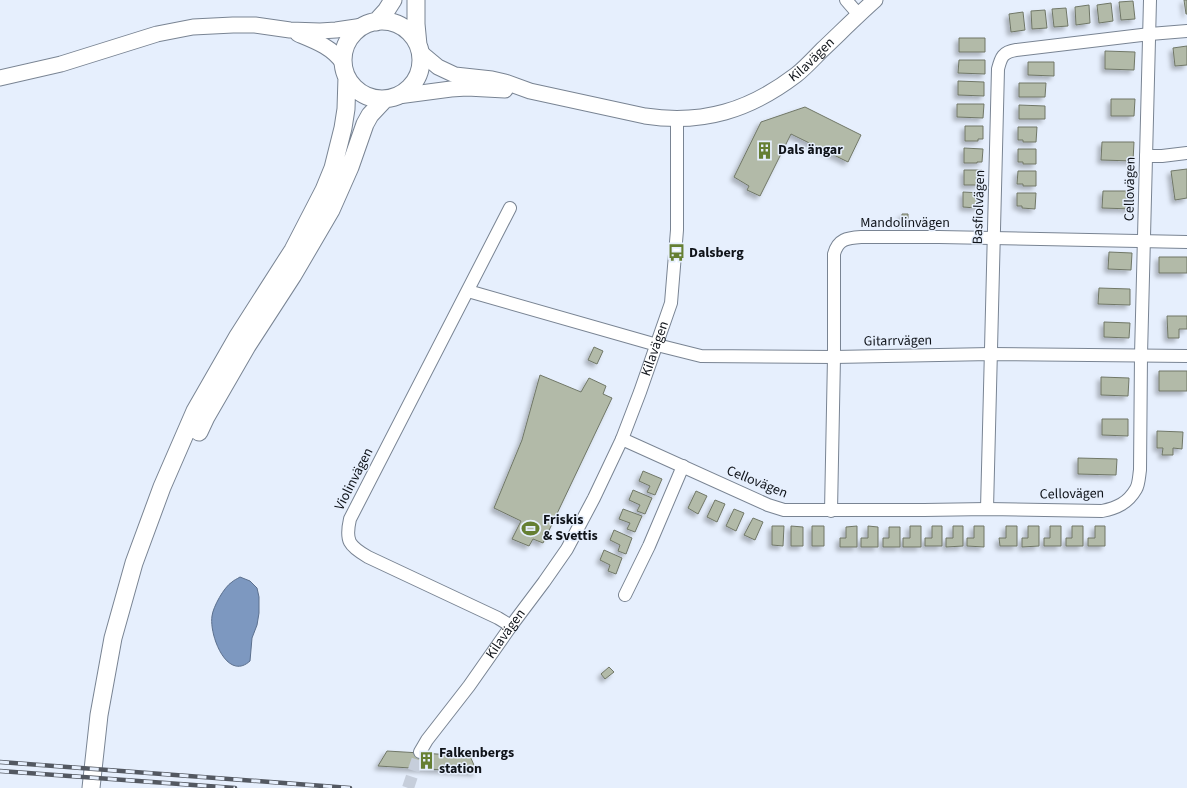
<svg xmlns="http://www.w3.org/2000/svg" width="1187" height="788" viewBox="0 0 1187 788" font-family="'Source Sans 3',sans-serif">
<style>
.water{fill:#7d98c0;stroke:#5c708e}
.building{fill:#b2baa8;stroke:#707767;filter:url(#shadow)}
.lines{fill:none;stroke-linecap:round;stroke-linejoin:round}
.minor-tunnel{stroke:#c6cedb;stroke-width:12;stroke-dasharray:12 6;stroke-linecap:butt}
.minor-casing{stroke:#798493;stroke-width:14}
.tertiary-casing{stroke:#798493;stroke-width:17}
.secondary-casing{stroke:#798493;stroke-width:19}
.minor{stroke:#fff;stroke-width:12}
.tertiary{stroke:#fff;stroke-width:15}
.secondary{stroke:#fff;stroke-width:17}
.rail-casing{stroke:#535861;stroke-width:4.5}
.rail{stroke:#e6effd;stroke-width:3;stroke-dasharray:9;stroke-linecap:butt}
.labels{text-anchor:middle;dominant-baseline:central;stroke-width:3;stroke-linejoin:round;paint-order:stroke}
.street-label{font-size:14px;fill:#0f1319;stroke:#e6effd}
.poi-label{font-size:14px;font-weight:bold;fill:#0f1319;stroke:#e6effd;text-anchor:start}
</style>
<defs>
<filter id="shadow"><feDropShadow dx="-3.5" dy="3.5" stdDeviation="2" flood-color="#0004"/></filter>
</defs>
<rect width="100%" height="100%" fill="#e6effd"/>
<path class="water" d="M240,577L250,581L257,588L259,597V613L257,625L252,638L250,661C227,682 209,635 212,616C213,607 224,587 232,582C234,580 237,579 240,577Z"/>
<path class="building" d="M1184,0H1187V14H1186Z
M1133,1L1135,19L1121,20L1119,2Z
M1111,3L1113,21L1099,23L1097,5Z
M1089,5L1090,23L1076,25L1075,7Z
M1066,8L1068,26L1054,27L1052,9Z
M1045,10L1047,28L1032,29L1031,11Z
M1023,12L1025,30L1011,32L1009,14Z
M959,38H985V52H959Z
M1187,46V65L1175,66L1173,48Z
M1105,51L1135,52L1134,70L1105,69Z
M959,60H985V74L958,73Z
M1028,62H1054V76L1028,75Z
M958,81L984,82V96L958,95Z
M1019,83H1046L1045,97H1019Z
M1111,99H1135L1134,116H1111Z
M957,104H984L983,118L957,117Z
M1019,105L1045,106V119H1019Z
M805,107L861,135L848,162L791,134L760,196L747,190L749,186L734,177L761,122Z
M965,126H983V139H978V141H965Z
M1018,127H1037L1036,142H1023V140H1018Z
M1102,142H1134L1133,161L1101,160Z
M964,148L983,149L982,162H977V163H964Z
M1018,149H1036V164H1023V162H1018Z
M1187,169V198L1175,200L1171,171Z
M964,170H982V183H977V185H964Z
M1018,171H1036V186H1023V184H1017Z
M1103,191H1133L1132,209L1102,208Z
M963,192L982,193L981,206H976V208L963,207Z
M1017,193H1036L1035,209L1022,208V206H1017Z
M902,214H908V223H902Z
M1109,252L1132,253L1131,270L1108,269Z
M1159,257H1187V273H1159Z
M1099,288L1130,289V305L1098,304Z
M1167,316H1187V329H1179V338H1168Z
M1104,322L1130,323L1129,338L1104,337Z
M594,347L603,351L597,364L588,360Z
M1159,371H1187V391H1159Z
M540,375L581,392L589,378L606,386L603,394L612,398L543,543L533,539L529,546L512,539L521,521L494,508L522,440Z
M1101,377L1129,378L1128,396L1101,395Z
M1102,419H1128V436L1102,435Z
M1157,431L1183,432L1182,449L1173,448V455H1162L1163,448H1157Z
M1078,458L1117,459L1116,475L1078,474Z
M643,471L662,479L655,495L647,492L650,486L639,481Z
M633,490L652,498L645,514L637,511L640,505L629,500Z
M696,491L707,496L698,514L688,508Z
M715,500L725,504L717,522L707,517Z
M623,509L642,516L635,532L627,529L630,523L619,519Z
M734,509L744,513L736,531L726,526Z
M753,518L763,522L755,540L744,535Z
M772,526H784L783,546L772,545Z
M791,526L803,527V546H791Z
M812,526H824V546H812Z
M857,526V547H840V538H846V527Z
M868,526L878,527V547H861V538H868Z
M910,526H921V547H903V538H910Z
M932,526H942V546H925V538H932Z
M953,526H963V546L946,547V538H953Z
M974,526H984V547L967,546V538H974Z
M1006,526H1017V546H1000L999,538H1006Z
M1028,526H1039V546L1022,547V538H1028Z
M1050,526H1061V546H1044V538H1050Z
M1072,526H1083V546H1066V538H1072Z
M1095,526H1105V546H1088V538H1095Z
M889,527H900V547H883V538H889Z
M614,530L632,538L626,554L618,551L620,545L610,540Z
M604,550L622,558L616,574L608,571L610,565L600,560Z
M609,667L614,672L605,679L601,674Z
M387,751L470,756L477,772L378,766Z"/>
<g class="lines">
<path class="minor-tunnel" d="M408,788L420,752"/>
<defs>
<g id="minor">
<path d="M846,0L859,15"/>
<path d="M1146,156H1162L1187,153"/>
<path d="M510,208L350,519C345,541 349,546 368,557L498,618L511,626"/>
<path d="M468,291L657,345L701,356L834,357L991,354L1187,356"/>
<path d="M622,439L768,505L784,510H924L987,509L1102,511C1117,508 1128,503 1136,489C1139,484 1139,476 1140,470L1141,355L1150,0"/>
<path d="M987,509L998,69C1001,57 1003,52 1016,50L1150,34L1187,31"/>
<path d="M831,511L834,357V254C838,239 847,238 861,237H939L1187,242"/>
<path d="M625,595L649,546L683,466"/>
<path id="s1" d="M420,752L427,740L469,686L511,626L544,582L567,549L594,498L622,439L640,392L671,303L677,230V119"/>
</g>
<g id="tertiary">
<path d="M298,34C315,41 332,47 343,63"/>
<path id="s2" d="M420,52L438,67L455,75L492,79L505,82L530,91L645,116C703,125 750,110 796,75C805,68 814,58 822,50C840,33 857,16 875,0"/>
<path d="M0,78L61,64L157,34L193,27L233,25H255L290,30L320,31L336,30L363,26"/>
<path d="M398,96L451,89L467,88L505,90"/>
</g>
<path id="secondary" d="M416,0V24L418,45
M343 60a39 39 0 1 1 78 0a39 39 0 1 1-78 0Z
M376,22L386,11L393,0
M199,432L206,417L247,346L293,275L331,210L350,167L365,124L370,115L385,99
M91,788L99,715L113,638L134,563L162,487L195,411L238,336L293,250L324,190L333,168L343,128L346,109L347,77"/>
</defs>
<use href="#minor" class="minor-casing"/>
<use href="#tertiary" class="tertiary-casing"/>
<use href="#secondary" class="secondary-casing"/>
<use href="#minor" class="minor"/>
<use href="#tertiary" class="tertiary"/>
<use href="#secondary" class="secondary"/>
<defs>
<path id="rail" d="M0,762L350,788
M0,771L235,788"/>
</defs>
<use href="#rail" class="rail-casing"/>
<use href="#rail" class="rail"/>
</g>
<defs>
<symbol id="building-bare" viewBox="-9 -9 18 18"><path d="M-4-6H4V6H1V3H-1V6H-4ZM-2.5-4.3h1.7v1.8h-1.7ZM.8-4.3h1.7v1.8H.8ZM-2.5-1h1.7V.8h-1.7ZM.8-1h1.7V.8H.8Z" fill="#657f33" stroke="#e6effd" stroke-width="2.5" paint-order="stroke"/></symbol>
<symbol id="bus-bare" viewBox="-9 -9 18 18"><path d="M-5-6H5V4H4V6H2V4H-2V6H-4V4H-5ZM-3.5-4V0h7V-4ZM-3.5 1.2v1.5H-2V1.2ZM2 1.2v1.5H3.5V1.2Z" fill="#657f33" stroke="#e6effd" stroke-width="2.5" paint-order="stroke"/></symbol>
<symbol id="stadium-bare" viewBox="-9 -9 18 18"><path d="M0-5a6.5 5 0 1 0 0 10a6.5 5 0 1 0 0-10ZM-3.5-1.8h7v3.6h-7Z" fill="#657f33" stroke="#e6effd" stroke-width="2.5" paint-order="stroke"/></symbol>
</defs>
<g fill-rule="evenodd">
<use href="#building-bare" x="752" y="138" width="25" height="25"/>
<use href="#bus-bare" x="664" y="240" width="25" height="25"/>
<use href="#stadium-bare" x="518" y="516" width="25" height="25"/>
<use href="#building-bare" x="414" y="748" width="25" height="25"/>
</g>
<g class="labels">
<g class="street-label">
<text stroke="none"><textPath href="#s2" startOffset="420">Kilavägen</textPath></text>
<text transform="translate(1130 189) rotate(-89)">Cellovägen</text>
<text transform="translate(979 207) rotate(-88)">Basfiolvägen</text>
<text x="905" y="223">Mandolinvägen</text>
<text transform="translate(898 341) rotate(-1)">Gitarrvägen</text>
<text stroke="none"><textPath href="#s1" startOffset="470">Kilavägen</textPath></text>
<text transform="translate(354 479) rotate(-63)">Violinvägen</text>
<text transform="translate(757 482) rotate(22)">Cellovägen</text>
<text transform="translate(1072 494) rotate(-1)">Cellovägen</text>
<text stroke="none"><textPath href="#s1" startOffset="146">Kilavägen</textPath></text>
</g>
<g class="poi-label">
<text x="778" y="150">Dals ängar</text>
<text x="689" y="253">Dalsberg</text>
<text x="543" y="520">Friskis<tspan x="543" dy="16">&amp; Svettis</tspan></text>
<text x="439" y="753">Falkenbergs<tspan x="439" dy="16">station</tspan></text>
</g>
</g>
</svg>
